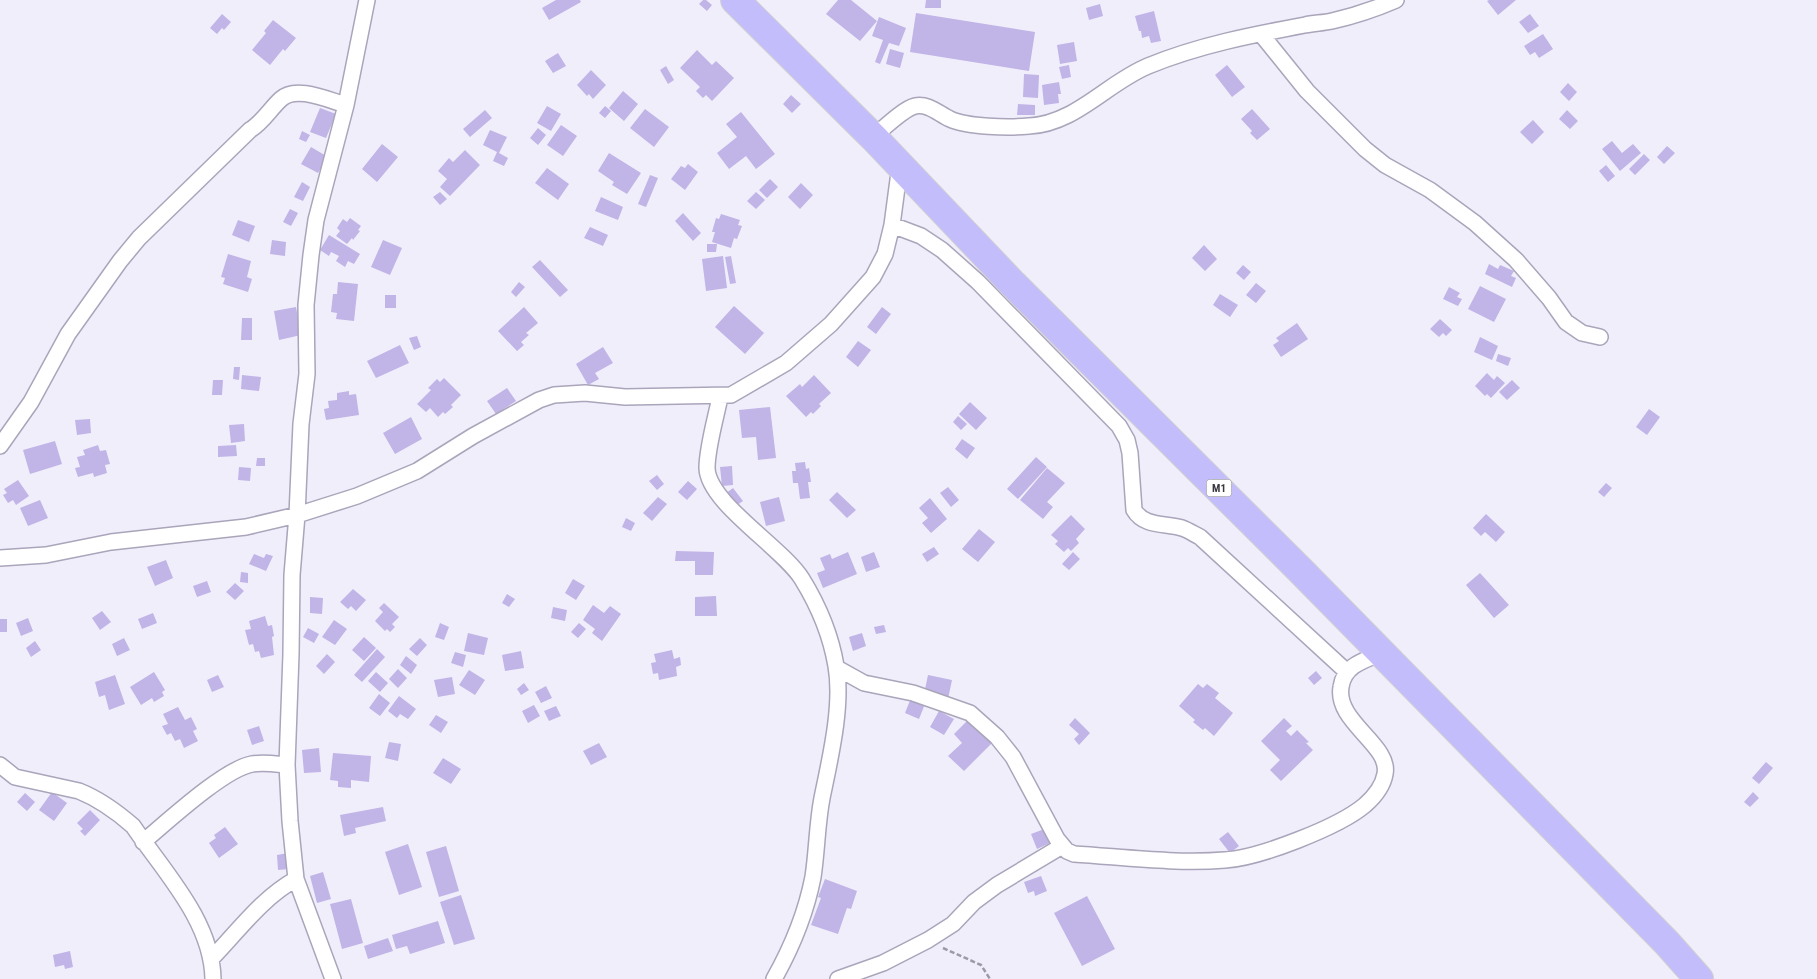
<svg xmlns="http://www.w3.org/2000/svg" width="1817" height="979" viewBox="0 0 1817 979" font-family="'Roboto Condensed',sans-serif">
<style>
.building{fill:#c1b4e6}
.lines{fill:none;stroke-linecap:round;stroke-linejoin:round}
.street-casing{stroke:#aaa5ba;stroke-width:18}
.highway-casing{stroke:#cfcfd1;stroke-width:30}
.path{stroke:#9d9aa6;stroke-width:2.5;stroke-dasharray:5 2.5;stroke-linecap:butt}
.street{stroke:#fff;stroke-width:15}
.highway{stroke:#c3befb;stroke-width:28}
.labels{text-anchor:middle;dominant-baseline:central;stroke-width:4.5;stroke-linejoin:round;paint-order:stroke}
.shield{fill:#fefefe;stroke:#747379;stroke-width:1}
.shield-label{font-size:11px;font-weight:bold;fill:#393740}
</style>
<rect width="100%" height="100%" fill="#f1eefc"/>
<path class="building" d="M556,0H580L581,2L549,20L542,8Z
M703,0H706L712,5L707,11L699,4Z
M838,0H851L877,21L860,41L826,14Z
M926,0H941V8H925Z
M1489,0H1516L1498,15L1487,1Z
M1100,4L1103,16L1089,20L1086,8Z
M1154,11L1161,41L1151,43L1149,36L1142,38L1141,31H1139L1135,16Z
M916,13L1035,32L1029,71L910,52Z
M222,14L231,22L224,30L222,28L217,34L210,28Z
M1530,14L1539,26L1528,33L1519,22Z
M879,17L906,28L899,46L889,43L880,64L875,62L883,40L872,36Z
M273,20L296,38L285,51L283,49L270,65L252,50L266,33L264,31Z
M1543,34L1553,49L1539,58L1535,52L1530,55L1524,46Z
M1074,42L1077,61L1060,64L1057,45Z
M890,49L904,53L900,68L886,64Z
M697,50L712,65L716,61L734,78L712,101L706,95L703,98L696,91L700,87L680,68Z
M558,53L566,66L553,73L545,61Z
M1069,65L1071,77L1062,79L1059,67Z
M1227,65L1245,87L1232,97L1215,75Z
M666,66L674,80L668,84L660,70Z
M591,70L606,85L593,99L589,94L587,96L577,85Z
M1024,74L1039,75L1038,98L1023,97Z
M1059,82L1061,94H1058L1059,103L1044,105L1042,85Z
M1568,83L1577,92L1569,101L1560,92Z
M623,91L638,104L624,121L609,108Z
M791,95L801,104L792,113L783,104Z
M1018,104L1035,105V115H1017Z
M547,106L561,114L551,131L537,123Z
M605,106L611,111L605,118L599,113Z
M320,108L336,114L326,138L310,132Z
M645,109L669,127L654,147L630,128Z
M1252,109L1270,129L1257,140L1250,133L1252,131L1241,119Z
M485,110L492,118L470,137L463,129Z
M1567,110L1578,121L1570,129L1559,119Z
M741,112L775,154L756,169L746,156L729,169L717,153L737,137L726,124Z
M1533,120L1544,132L1532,144L1520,132Z
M561,125L577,136L563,156L547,145Z
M538,128L546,135L538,145L530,138Z
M490,130L507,137L499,153L508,158L504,166L493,161L497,152L483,145Z
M302,131L310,135L306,142L299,139Z
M1612,141L1622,153L1633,144L1641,153L1620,171L1602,149Z
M382,144L398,157L377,182L362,169Z
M1667,146L1675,153L1664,164L1657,157Z
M311,147L328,157L318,173L301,164Z
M465,150L480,165L450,196L440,187L447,179L438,171L449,158L453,162Z
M609,153L641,173L627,194L612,185L614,182L598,171Z
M1644,154L1650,160L1635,175L1629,169Z
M688,164L698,172L685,190L671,179L681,166L685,168Z
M1606,165L1615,176L1608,182L1599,171Z
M547,168L569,184L558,200L535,183Z
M650,175L658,178L646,207L638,204Z
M770,179L778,187L767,198L759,190Z
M302,182L310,187L303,201L294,197Z
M801,183L813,195L800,209L788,197Z
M440,192L447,199L440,205L433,197Z
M756,192L765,200L756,209L747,201Z
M601,197L623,207L618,220L595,211Z
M290,209L298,213L291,226L283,222Z
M683,213L701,233L693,241L675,221Z
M721,214L740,220L738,225L742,226L737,239L734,238L731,248L712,242L715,232H712L716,218L719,219Z
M350,218L361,226L358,230L360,231L353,240L352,238L347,244L336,236L340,231L337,228L343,219L347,222Z
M238,220L255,226L249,242L232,235Z
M590,227L608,235L603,246L584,238Z
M329,235L360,254L354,264L348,261L345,267L336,261L339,256L331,252L329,256L320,250Z
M272,240L286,242L285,256L270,254Z
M383,240L402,248L390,275L371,267Z
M707,244H717L716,252H707Z
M1204,245L1217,259L1205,271L1192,258Z
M228,254L251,261L247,277L252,279L248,292L223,284L225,278L221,277Z
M723,256L727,288L706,291L702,259Z
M731,256L736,283L730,284L725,257Z
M540,260L568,290L560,297L532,267Z
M1489,264L1498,269L1500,265L1514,271L1511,276L1516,278L1512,287L1485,274Z
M1243,265L1251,272L1244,280L1236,273Z
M338,282L358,284L354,321L336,319L337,313L331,312L333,294H337Z
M519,282L525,287L516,297L511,292Z
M1256,283L1266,291L1256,303L1246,295Z
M1480,286L1506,299L1494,322L1468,309Z
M1449,287L1460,293L1457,297L1462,299L1458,306L1443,299Z
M1220,294L1238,305L1230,317L1213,305Z
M385,295H396V308H385Z
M734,306L764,333L745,354L715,327Z
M296,307L301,335L279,340L274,311Z
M524,307L538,323L526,333L529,335L521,342L524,345L517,351L498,331Z
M882,307L891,314L876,334L867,327Z
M242,318H252V340H241Z
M1440,319L1452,330L1446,336L1443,333L1439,337L1430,329Z
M1297,323L1308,339L1281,357L1273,345L1279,341L1276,338Z
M417,336L421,347L414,350L409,338Z
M1480,337L1498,346L1492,360L1474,352Z
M858,341L871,350L858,367L846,357Z
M400,345L409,363L376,378L367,361Z
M603,347L613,363L595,373L599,379L588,385L576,364Z
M1498,354L1511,358L1508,366L1496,361Z
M234,367H240L239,380L233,379Z
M1487,373L1494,380L1497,376L1505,383L1491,398L1487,394L1485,396L1475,386Z
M242,375L261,377L259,391L241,389Z
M814,375L831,393L819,404L821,406L813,414L811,412L806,417L786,396L800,384L802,387Z
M444,378L461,395L451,405L453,407L445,414L443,412L438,417L430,408L426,412L417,404L431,390L428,388L437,379L440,382Z
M213,380H223L222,395H212Z
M1512,380L1520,388L1507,400L1499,392Z
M507,388L516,401L496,414L487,401Z
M349,391V395L356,394L359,415L326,420L324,409L329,408L328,401L337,400V393Z
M970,402L987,418L976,430L959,414Z
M770,407L776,458L758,460L756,437L742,438L739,410Z
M1649,409L1660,417L1647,435L1636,427Z
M958,416L967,424L961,430L953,422Z
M411,417L422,439L395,454L383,433Z
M90,419L91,433L77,435L75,420Z
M244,424L245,441L231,443L229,425Z
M962,439L975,448L967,459L955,449Z
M55,441L62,464L30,474L23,450Z
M98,445L100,451L106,450L110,464L105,465L107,473L94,477L93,473L78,477L75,468L80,467L77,457L85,455L83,450Z
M236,445L237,456L218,457V446Z
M1036,457L1047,467L1018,499L1007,489Z
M257,458H265V466H256Z
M805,462L806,469L809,468L811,482H808L810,498L800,499L798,483H793L792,471H796L795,463Z
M732,466L733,485L722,486L720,467Z
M239,467L251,468L250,481L238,480Z
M1047,468L1065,483L1047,502L1053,507L1043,519L1020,500Z
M657,475L664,484L657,490L649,481Z
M18,480L29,496L16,505L13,500L8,503L3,495L7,493L4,489Z
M688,481L697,489L687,500L678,492Z
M1606,483L1612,488L1604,497L1598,492Z
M948,487L959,500L951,507L940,493Z
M733,488L743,501L734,507L725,494Z
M837,492L856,510L847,518L829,500Z
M658,497L667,504L652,521L643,513Z
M779,497L785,521L766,526L760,502Z
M930,498L947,519L931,533L922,523L928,518L919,508Z
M40,500L48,518L28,526L20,508Z
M1486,514L1505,532L1496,542L1485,532L1481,536L1473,528Z
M1071,515L1085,529L1076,539L1079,543L1071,551L1068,548L1064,552L1055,544L1058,541L1051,535Z
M626,518L635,523L631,531L622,527Z
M979,529L995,542L978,562L962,549Z
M934,547L939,554L927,562L922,554Z
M676,551L714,552L713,575H695V561H675Z
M848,552L857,574L823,588L817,573L825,570L820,558L830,554L832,559Z
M874,552L880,567L866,572L861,557Z
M1073,552L1080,559L1069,570L1062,564Z
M254,554L264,558L266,554L273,556L266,571L249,564Z
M166,560L173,578L155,586L147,567Z
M241,572L248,573V583L240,582Z
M1480,573L1509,605L1494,618L1466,585Z
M573,579L585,586L576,600L565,593Z
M207,581L211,592L197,597L193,586Z
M235,583L244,591L235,600L226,592Z
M353,589L366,600L356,611L351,606L348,609L340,602Z
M507,594L515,599L509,607L502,603Z
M716,596L717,616H695V597Z
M310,597L323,598L322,614L310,613Z
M384,603L399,617L392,624L395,627L390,632L387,629L385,631L375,621L383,612L379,608Z
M593,605L604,613L610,606L621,614L602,641L592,633L595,629L583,620Z
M553,607L567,610L565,621L551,618Z
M102,611L111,622L100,630L92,618Z
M153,613L157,623L142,629L138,619Z
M265,616L268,626L272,625L274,636L272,637L274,655L261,658L259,651L255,652L253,644L249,645L245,630L251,629L249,621Z
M28,618L33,631L21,636L16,623Z
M0,619H7V632H0Z
M334,620L347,629L335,645L322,637Z
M440,623L449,627L444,640L435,637Z
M579,623L586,629L578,638L571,632Z
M884,625L886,632L876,634L874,627Z
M308,628L319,634L314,643L303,637Z
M468,633L488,638L484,655L464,651Z
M862,633L866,646L853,651L849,637Z
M364,637L376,648L364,661L352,650Z
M124,638L130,650L117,656L112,644Z
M420,638L427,645L417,656L409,649Z
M35,641L41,650L31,657L26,648Z
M377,649L385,657L362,682L354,675Z
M672,650L674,659L680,657L681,665L676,667L677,676L659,680L658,673L653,674L651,663L656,662L654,654Z
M521,651L524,668L505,671L502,655Z
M455,652L466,655L463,667L451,663Z
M327,654L335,662L324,674L316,666Z
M406,656L417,665L411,674L400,665Z
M398,669L407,678L398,688L389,679Z
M469,670L485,680L475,695L459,685Z
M1316,671L1322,678L1314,685L1308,678Z
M154,672L165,690L162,692L164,696L154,702L152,698L141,705L130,687Z
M376,672L388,683L380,692L368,681Z
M115,675L125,704L109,710L105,695L99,697L95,682Z
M218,675L224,687L212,692L207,680Z
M928,675L952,680L948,699L924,694Z
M452,677L455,694L438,697L434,680Z
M524,683L529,690L521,695L517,689Z
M1198,684L1203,688L1207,684L1219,693L1215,698L1233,713L1214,736L1205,728L1203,730L1193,722L1195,720L1179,706Z
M546,686L552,698L541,703L535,692Z
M379,694L390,703L380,716L369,708Z
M399,696L416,709L408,719L400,714L397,718L388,711Z
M911,698L925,704L919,719L905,713Z
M534,705L540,716L528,723L522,711Z
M556,706L561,716L549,721L544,711Z
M178,707L185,720L191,717L197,729L193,731L198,741L184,748L180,739L175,741L171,733L167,735L162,726L168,724L163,714Z
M939,711L954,719L944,735L930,727Z
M436,715L448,722L441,733L429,725Z
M971,717L994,741L964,771L948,756L962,743L954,734Z
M1075,718L1090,733L1079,745L1074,739L1079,734L1069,725Z
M1284,718L1292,726L1286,731L1291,736L1297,730L1309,742L1306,743L1313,750L1281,781L1270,770L1280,760L1261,741Z
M259,726L264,741L252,745L247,730Z
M389,742L401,744L398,761L385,758Z
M599,743L607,757L591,765L583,751Z
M319,748L321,772L304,773L302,750Z
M333,753L371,756L369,782L351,780V788L338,787V781L330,780Z
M443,758L461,769L451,784L433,773Z
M1766,762L1773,768L1759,784L1752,778Z
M52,792L67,803L54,821L39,810Z
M1753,792L1759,798L1750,807L1744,802Z
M25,793L35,802L27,811L17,802Z
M383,807L386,821L355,828L356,833L344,836L340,815Z
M90,810L100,820L85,836L80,831L83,829L77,823Z
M225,827L238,844L219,858L209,843L216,838L214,835Z
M1047,828L1052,842L1037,849L1031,834Z
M1228,832L1239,846L1230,853L1219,839Z
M408,844L422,887L399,895L385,852Z
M446,846L459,891L439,897L426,852Z
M288,853L289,869L278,870L277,855Z
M323,872L331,899L317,903L310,876Z
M1041,876L1047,891L1035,896L1034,891L1028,893L1024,882Z
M825,879L857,891L851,909L847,908L838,934L811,925L821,898L818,897Z
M461,895L475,939L454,945L440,902Z
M1087,896L1115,949L1082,966L1054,913Z
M351,899L363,943L342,949L330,904Z
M438,921L445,943L410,954L407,946L396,949L392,935Z
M388,938L393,951L368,959L364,946Z
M70,951L73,967L65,969L64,965L55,967L53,955Z"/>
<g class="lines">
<defs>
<path id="street" d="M1261,34L1307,91L1365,149L1385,165L1430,190L1475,223L1516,260L1549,298L1566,322L1582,333L1600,337
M873,137C883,129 903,109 915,106C928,103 939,114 950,119C967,127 1009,128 1029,126C1075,124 1107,83 1148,66C1199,45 1252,35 1305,25C1314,23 1323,23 1332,21C1354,16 1375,9 1396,0
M892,225L921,236L942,250L978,282L1119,426L1127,440L1130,453L1134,510C1144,527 1165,523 1182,528C1188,530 1194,534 1200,537L1347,672
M720,397C716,417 707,448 707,468C708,503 783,548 802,579C818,605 831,636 836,666C843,705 830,759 822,798C817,824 817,851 813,877C806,913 792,947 774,979
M0,446L31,402L68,334L120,261L139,238L250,130C263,122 270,109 281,99C296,85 328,100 346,105
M0,558L46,555L111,542L246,527L297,515L357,496L417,471L473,436L539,400L554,395L585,393L625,397L731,395L786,363L831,324L873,277L885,254L892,225L900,165
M837,668L864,683L913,693L970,713L997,737L1013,757L1057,839L1067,851L1074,854C1123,857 1176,864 1225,860C1259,858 1339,827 1365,805C1374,797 1383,786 1385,774C1391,745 1335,722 1341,687C1344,665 1365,660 1382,653
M0,765L15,777L79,791C99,799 117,812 133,826C164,872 212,921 213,979
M143,842C167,822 224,769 252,764C263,762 276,764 287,765
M212,958C239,930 262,898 296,879
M333,979L296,879L290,821L287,765L291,654L292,575L297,515L301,424L307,374L306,305L311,255L316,220L346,105L367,0
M838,979L883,963L928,940L953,924L974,902L997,885L1062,846"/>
<path id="highway" d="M735,0L873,137L1013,284L1301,571L1667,943L1699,979"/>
</defs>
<use href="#street" class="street-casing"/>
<use href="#highway" class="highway-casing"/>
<path class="path" d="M943,948L981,965L990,979"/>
<use href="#street" class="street"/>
<use href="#highway" class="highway"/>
</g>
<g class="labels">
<rect class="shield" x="1206.5" y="479.5" width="25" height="17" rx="4"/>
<g class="shield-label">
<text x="1219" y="488">M1</text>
</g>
</g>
</svg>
